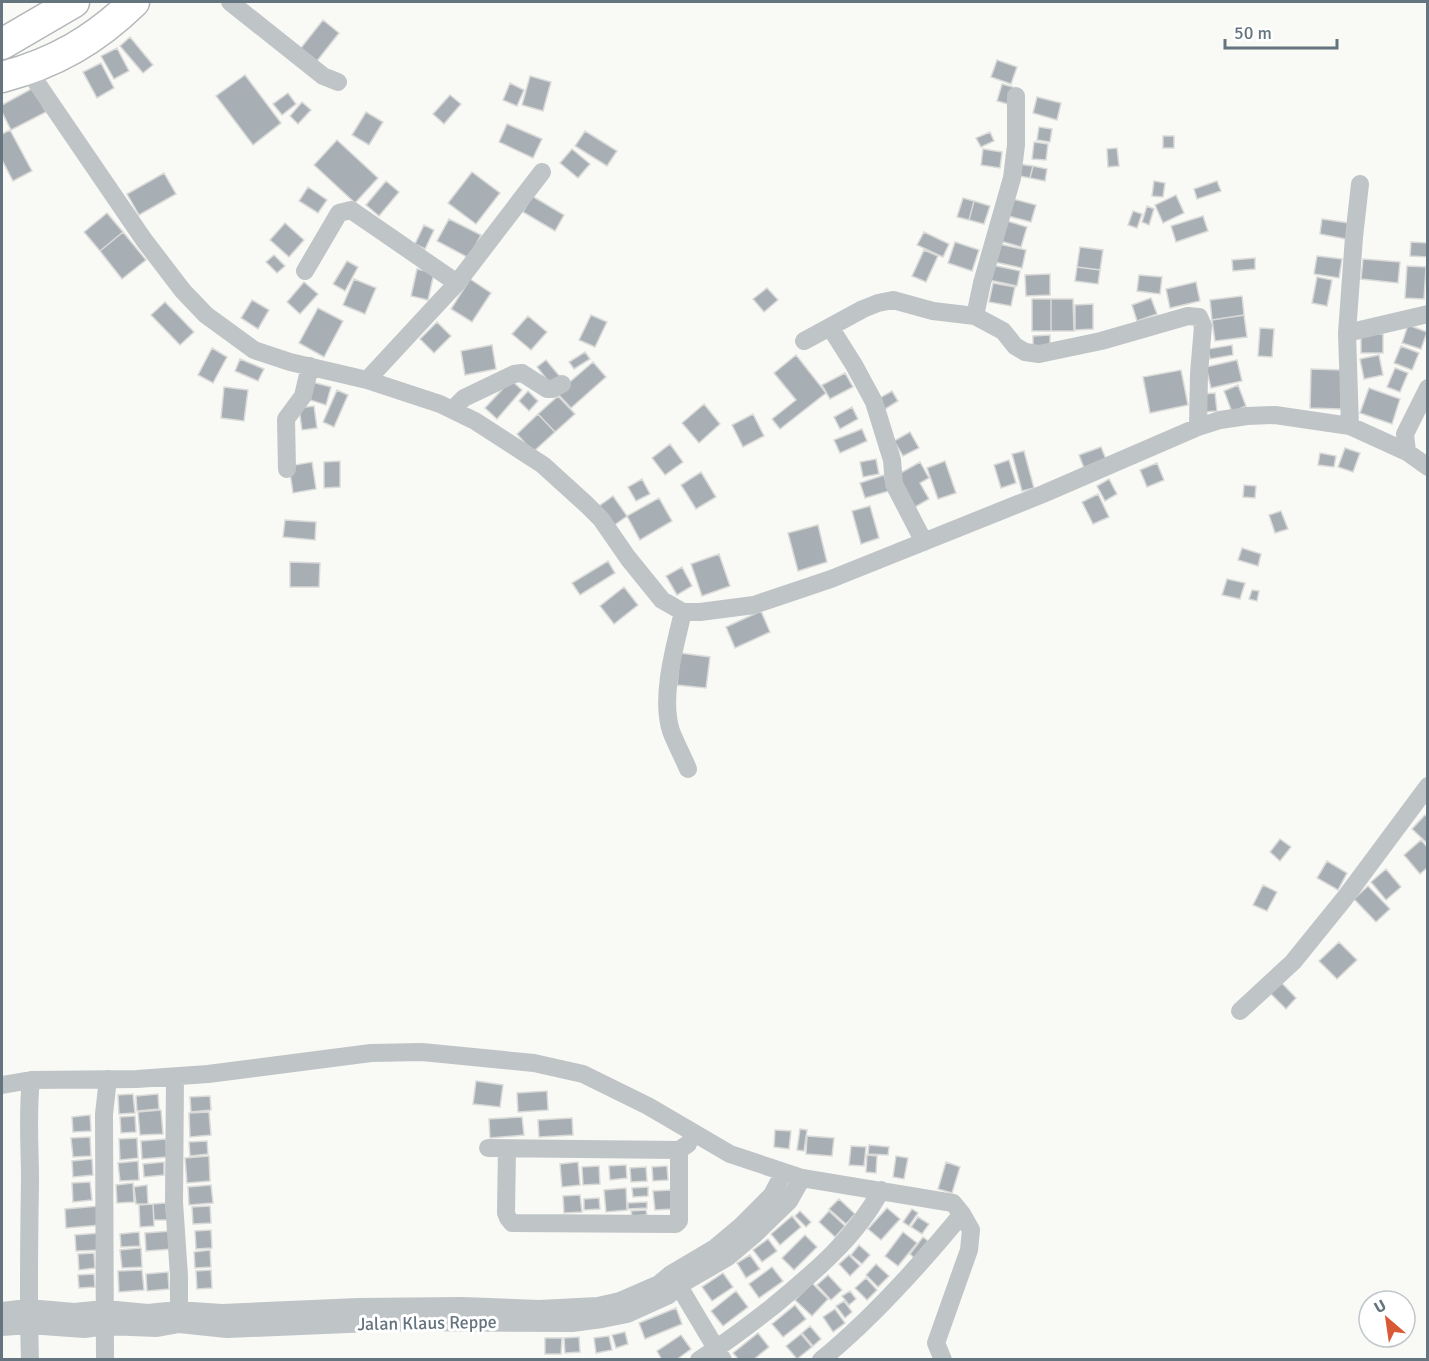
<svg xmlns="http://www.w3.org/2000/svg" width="1429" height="1361" viewBox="0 0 1429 1361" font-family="Signika,sans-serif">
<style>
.building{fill:#a7afb5;stroke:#dadad8;stroke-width:1.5}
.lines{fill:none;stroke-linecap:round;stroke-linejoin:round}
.trunk-casing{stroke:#b3b7ba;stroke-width:33}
.minor{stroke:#bfc4c7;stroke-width:18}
.trunk{stroke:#fff;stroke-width:30}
.labels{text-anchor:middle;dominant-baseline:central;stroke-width:6;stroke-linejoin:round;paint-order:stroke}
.street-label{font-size:18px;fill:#65757f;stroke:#fff}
</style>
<rect width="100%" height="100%" fill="#f9f9f6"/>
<path class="building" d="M323,20L339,33L313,66L297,53Z
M130,37L153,65L143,73L120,46Z
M117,48L129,71L114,79L101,56Z
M997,60L1017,67L1011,84L991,77Z
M101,63L114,88L97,98L83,72Z
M245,75L281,123L253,145L216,96Z
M530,76L551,82L543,111L522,105Z
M510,83L524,90L517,106L503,100Z
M1002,84L1013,87L1008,104L997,101Z
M33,88L46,112L11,130L2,112V105Z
M288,93L296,104L282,115L273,104Z
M450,95L461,104L444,124L433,114Z
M1037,97L1061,103L1057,120L1033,113Z
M302,102L311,110L298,124L290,116Z
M366,112L383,122L369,145L352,135Z
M507,124L542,139L533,158L499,142Z
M1039,127L1052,129L1050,142L1037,140Z
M10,130L32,171L13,181L2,160V134Z
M585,131L617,151L607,166L575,146Z
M990,132L994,141L981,147L976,138Z
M1163,136H1174V148H1163Z
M337,140L378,178L355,203L314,165Z
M1034,142L1048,144L1046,160L1032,159Z
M1117,148L1119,166L1108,167L1107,149Z
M572,149L590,164L578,178L560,163Z
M983,149L1002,152L1000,168L981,165Z
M1017,164L1033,166L1030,178L1014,175Z
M1033,166L1047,169L1045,181L1030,178Z
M472,172L500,193L476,224L448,203Z
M164,173L176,194L139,215L127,194Z
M386,181L399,192L379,216L366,205Z
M1154,181L1165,183L1163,197L1152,196Z
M1217,181L1221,191L1197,199L1194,189Z
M308,187L327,200L318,213L299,201Z
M1176,195L1184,213L1163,223L1155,205Z
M532,196L564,215L555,231L523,212Z
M963,198L974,201L969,220L957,217Z
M1013,199L1036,205L1031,222L1008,216Z
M974,201L990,206L984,224L969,220Z
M1147,206L1154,209L1149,225L1142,222Z
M1133,211L1142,214L1137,228L1128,225Z
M107,213L123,232L100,251L84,232Z
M1203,216L1208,231L1176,242L1171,226Z
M449,219L481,235L469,258L437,241Z
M1322,219L1349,223L1346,239L1320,234Z
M1007,221L1027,227L1021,247L1000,241Z
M285,223L304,240L289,257L270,240Z
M424,225L434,230L425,249L415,244Z
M123,232L146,260L122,279L100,251Z
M924,232L949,244L943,257L917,245Z
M955,242L979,250L972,271L948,263Z
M1411,242L1428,243V257L1410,256Z
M995,243L1026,250L1022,268L990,261Z
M1080,247L1103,250L1100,270L1077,267Z
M924,250L938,256L926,282L912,276Z
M274,255L285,266L277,273L266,262Z
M1317,256L1342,259L1339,278L1314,274Z
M1255,258V269L1233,271L1232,260Z
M1363,259L1400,262L1398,283L1361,279Z
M347,261L358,267L345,291L333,284Z
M992,265L1020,271L1017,286L989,280Z
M1407,266L1426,267L1424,299L1405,298Z
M1077,267L1100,270L1098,284L1075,281Z
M417,269L434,273L428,300L411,296Z
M1050,274V295L1026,296L1025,275Z
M1139,275L1162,277L1160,294L1137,291Z
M1317,277L1332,280L1327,306L1312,303Z
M354,279L376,288L365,314L343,305Z
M470,279L491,293L472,322L451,309Z
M304,282L318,294L300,314L287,302Z
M1196,282L1200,301L1170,308L1166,289Z
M993,283L1015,287L1011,306L989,302Z
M767,288L778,300L764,312L753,299Z
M1242,296L1244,315L1212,320L1210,300Z
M1151,298L1157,314L1137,321L1132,305Z
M1032,299H1051V331H1032Z
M1051,299H1073L1074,331H1051Z
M252,300L269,310L258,329L241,318Z
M165,302L194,332L180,345L151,315Z
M1093,304V329L1075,330V305Z
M318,308L343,321L324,357L299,343Z
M591,315L607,322L595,347L579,340Z
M1244,315L1247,337L1215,341L1212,320Z
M528,316L547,332L531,350L512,334Z
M437,322L451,336L434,353L420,339Z
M1408,325L1427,332L1421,349L1402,343Z
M1260,328L1274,329L1272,357L1258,356Z
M1361,334H1383V353H1361Z
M1050,335V346H1033V336Z
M492,345L496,369L465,375L461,351Z
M1232,345L1233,355L1210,359L1208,349Z
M1401,346L1419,353L1412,370L1394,363Z
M212,348L227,357L213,383L198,375Z
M585,352L590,359L574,369L569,362Z
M796,355L826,393L780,429L772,419L796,400L774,373Z
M1379,355L1383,375L1364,379L1360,359Z
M240,359L264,369L258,381L235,371Z
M546,360L562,379L552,386L537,367Z
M1237,360L1242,381L1211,388L1206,367Z
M593,362L606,377L571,408L557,393Z
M1395,368L1408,373L1400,392L1387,387Z
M1311,369L1342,370L1341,409L1310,408Z
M1181,370L1188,405L1150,413L1143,377Z
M845,373L853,387L830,399L822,385Z
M511,380L522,390L497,419L485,408Z
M312,382L331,387L326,405L307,399Z
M1238,385L1246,406L1232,412L1224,391Z
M224,387L248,390L244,421L221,418Z
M1369,388L1400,399L1392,424L1360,413Z
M337,390L348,395L334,427L323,422Z
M528,391L538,401L529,411L519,401Z
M892,391L898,401L882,411L876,400Z
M1215,393L1217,411L1204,412L1203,394Z
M558,396L575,414L555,432L538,414Z
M704,404L720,424L699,443L682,423Z
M314,406L317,428L302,430L299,408Z
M852,407L858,419L840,429L834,417Z
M538,414L555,432L533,452L517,434Z
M753,414L764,436L743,447L732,425Z
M862,429L867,441L840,453L834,440Z
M910,432L919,448L903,456L894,441Z
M670,444L683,462L665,475L652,458Z
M1101,447L1106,459L1084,468L1079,455Z
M1345,448L1360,453L1353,472L1338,467Z
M1024,451L1034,488L1022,491L1012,454Z
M1320,453L1336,456L1334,467L1318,465Z
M876,459L879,474L863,477L860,462Z
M1009,460L1016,483L1001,488L994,465Z
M340,461V487L324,488V462Z
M945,461L956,493L938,499L927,468Z
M312,462L316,489L293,493L289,466Z
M920,462L929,478L920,483L929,499L915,507L897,475Z
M1157,463L1164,480L1147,487L1140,470Z
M701,472L716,497L696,509L681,485Z
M884,475L889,491L865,498L860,483Z
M642,479L650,494L636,501L628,487Z
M1109,479L1117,494L1105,501L1097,486Z
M1244,485L1256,486L1255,498L1243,497Z
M1098,494L1109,517L1093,524L1082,502Z
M613,496L627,516L613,526L599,506Z
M659,498L672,521L640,540L627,516Z
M870,506L879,538L861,544L852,511Z
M1281,511L1288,529L1275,533L1269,515Z
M285,520L316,522L315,540L283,537Z
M818,525L827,562L798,571L788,533Z
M1242,548L1261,554L1258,566L1238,560Z
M719,554L730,586L702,596L691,564Z
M608,561L615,573L580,595L572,583Z
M290,562L320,563L319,587H290Z
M682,567L692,586L677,595L666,576Z
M1227,579L1245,583L1240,599L1222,595Z
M624,587L638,605L614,624L600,606Z
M1252,590L1259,591L1257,601L1249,599Z
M761,611L770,632L735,648L726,627Z
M680,653L710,657L706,688L677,685Z
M1425,815L1428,817V844L1412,829Z
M1280,839L1291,847L1280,861L1270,852Z
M1421,840L1428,848V867L1420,874L1404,855Z
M1327,861L1347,873L1338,890L1317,878Z
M1386,869L1401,887L1386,900L1371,882Z
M1263,885L1277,892L1267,911L1253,905Z
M1368,886L1390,909L1376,922L1354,899Z
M1339,942L1357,960L1337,979L1319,961Z
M1279,980L1296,998L1286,1009L1268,991Z
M476,1081L503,1085L500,1107L473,1104Z
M547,1091L548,1110L518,1112L517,1093Z
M133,1094L135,1113L119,1114L118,1095Z
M158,1094L159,1109L137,1111L136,1096Z
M210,1096L211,1110L191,1112L190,1097Z
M161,1110L163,1134L140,1135L138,1112Z
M209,1112L211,1135L190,1137L189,1113Z
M90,1115L91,1131L73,1132L72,1117Z
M135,1116L136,1132L121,1133L120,1117Z
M522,1117L524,1135L490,1138L489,1119Z
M572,1118L573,1135L539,1137L538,1120Z
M800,1129L807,1130L804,1151L797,1150Z
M775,1130L791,1131L789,1149L774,1147Z
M807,1136L834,1138L832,1156L806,1154Z
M90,1137L91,1156L73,1157L71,1138Z
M137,1138L138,1158L120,1160L119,1139Z
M166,1139L167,1157L142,1159L141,1141Z
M207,1141L208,1154L190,1156L189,1142Z
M869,1145L889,1147L888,1155L868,1154Z
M851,1146L866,1147L864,1166L849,1165Z
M867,1155L877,1156L876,1173L866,1172Z
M209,1156L210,1181L187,1183L185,1158Z
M896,1156L908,1158L904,1179L893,1177Z
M92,1159L93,1175L73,1177L72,1161Z
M138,1161L139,1180L120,1181L118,1163Z
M164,1162V1175L144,1177L143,1164Z
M578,1162L580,1185L562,1187L560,1164Z
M946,1162L960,1167L952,1193L938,1189Z
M626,1165L627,1178L610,1180L609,1166Z
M599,1166L600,1184L583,1185L582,1167Z
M667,1166L668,1180L653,1181L652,1167Z
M646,1167L647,1181L631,1182L630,1168Z
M90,1182L92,1200L73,1202L72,1183Z
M133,1183L134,1202L117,1203L116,1185Z
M147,1185L148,1204H136L134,1187Z
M211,1185L213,1203L189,1205L188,1187Z
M648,1187V1196L633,1197L632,1188Z
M626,1188L627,1210L606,1212L604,1190Z
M671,1190L672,1209L655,1210L653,1191Z
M580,1195L582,1212L564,1213L563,1196Z
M599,1198L600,1209L584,1210V1199Z
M839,1199L855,1214L846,1224L829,1209Z
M647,1202V1208L628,1209V1203Z
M166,1203L167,1220H154L153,1204Z
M153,1204L154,1226L140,1227L139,1205Z
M99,1206L101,1225L66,1228L65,1209Z
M210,1206L211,1223L193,1224L192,1207Z
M887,1208L900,1219L881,1240L868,1229Z
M912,1209L918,1213L909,1226L903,1222Z
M646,1210L647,1215L632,1216L631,1211Z
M800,1211L811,1222L806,1227L795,1216Z
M829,1211L845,1226L835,1237L819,1222Z
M792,1216L801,1227L780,1245L771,1234Z
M918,1217L929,1224L922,1234L911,1227Z
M211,1230L212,1248L196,1249L195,1231Z
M171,1231L172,1249L146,1251L145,1233Z
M139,1232L140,1246L121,1247L120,1234Z
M903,1232L917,1243L898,1266L885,1256Z
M100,1233L102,1250L76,1251L75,1235Z
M805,1235L817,1247L794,1270L782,1258Z
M923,1237L928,1241L914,1258L910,1254Z
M768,1239L777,1251L762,1262L753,1250Z
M859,1245L870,1255L862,1264L851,1255Z
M141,1248L142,1267L122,1268L120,1250Z
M210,1250L211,1267L195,1268L194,1252Z
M94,1253L95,1268L79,1270L78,1254Z
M750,1255L760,1269L746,1278L737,1263Z
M849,1255L860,1266L850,1276L839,1264Z
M876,1264L889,1276L878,1287L866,1275Z
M772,1267L783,1281L759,1298L749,1284Z
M142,1270L144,1290L119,1292L118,1271Z
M211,1270L212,1288L197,1289L196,1271Z
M168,1272L169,1289L147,1291L146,1274Z
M723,1273L733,1287L712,1301L702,1287Z
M94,1274L95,1287L79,1288L78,1275Z
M828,1275L842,1290L831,1300L817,1285Z
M866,1278L877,1290L867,1300L855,1288Z
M812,1283L828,1299L812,1316L795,1300Z
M736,1291L748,1307L723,1326L711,1311Z
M850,1291L856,1299L849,1305L842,1296Z
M844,1301L852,1312L845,1318L836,1306Z
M795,1305L806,1319L783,1337L772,1324Z
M676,1308L682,1324L645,1339L639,1323Z
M835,1309L845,1323L833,1332L823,1317Z
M810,1326L821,1339L813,1346L802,1333Z
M625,1332L628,1344L616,1348L612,1335Z
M758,1333L769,1347L753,1360H739L733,1353Z
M801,1334L812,1347L797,1359L786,1346Z
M681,1335L691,1349L676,1360H662L657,1351Z
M609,1336L612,1350L596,1353L594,1338Z
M579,1337L580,1352L565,1353L564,1338Z
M545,1338H562L561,1354H545Z"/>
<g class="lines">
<defs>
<path id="trunk" d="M2,44L74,2
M2,77C55,63 95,40 134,2"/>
</defs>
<use href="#trunk" class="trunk-casing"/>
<path class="minor" d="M230,2L323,76L338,82
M28,70L144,240L183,291L206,315L254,350L290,362L367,380L440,404L475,421L543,465L587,505L601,519L628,558L662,600L683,612H700L754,605L831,579L1043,494L1198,427L1220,420L1247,416L1275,415L1350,426L1407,452L1428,467
M305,271L339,213L351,210L457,283
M975,316L982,283L1012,178L1016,145V96
M830,327L854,365L874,402L892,460L894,484L924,542
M1347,333L1428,314
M804,341L863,309L878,303L893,300L933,311L975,316L1003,331L1015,346L1025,352L1039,354L1101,341L1188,316L1199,317L1203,326L1199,373L1198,427
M367,380L457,283L542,172
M452,410L464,398L514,374L522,373L547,389H552L562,384
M1350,426L1347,333L1354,237L1360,184
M1407,452L1405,434L1428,388
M287,469L286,419L303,396L310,366
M683,612C675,646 660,697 671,731C676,744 683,757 688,769
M1240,1011L1293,962L1344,899L1428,786
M175,1077L174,1202L179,1276V1323
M2,1085L31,1080L137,1079L208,1074L371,1053L422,1052L534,1063L583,1074L648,1106L730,1154L802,1178L953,1203L962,1214C920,1265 873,1318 821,1360
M488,1148L679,1150L688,1144
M507,1149L506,1213L508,1218L512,1223L676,1224L679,1221V1150
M674,1278L723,1360
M2,1311L28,1308L74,1312L105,1309L148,1313L177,1310L222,1313L358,1307L462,1306L539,1309L598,1306L620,1301L659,1284L671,1274L715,1248L740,1227L772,1195L784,1172
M2,1327L29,1325L84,1329L106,1326L157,1328L179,1324L227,1329L395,1322L572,1323L602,1319L627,1314L669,1295L678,1286L728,1257L754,1235L789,1201L802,1178
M30,1360C28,1300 29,1241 30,1181C30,1146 27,1115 31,1080
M105,1360L104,1114L108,1079
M699,1360C724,1344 748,1326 771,1308C812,1274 856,1238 881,1190
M943,1360L936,1343L969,1250L971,1230L962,1214"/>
<use href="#trunk" class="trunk"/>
</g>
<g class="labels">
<g class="street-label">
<text transform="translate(427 1323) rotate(-1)">Jalan Klaus Reppe</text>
</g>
</g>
<rect width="1429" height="1361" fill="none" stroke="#65757f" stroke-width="6"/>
<g transform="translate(1387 1319) rotate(331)"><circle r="28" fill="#ffffff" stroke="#c1c8cc" stroke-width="1.5"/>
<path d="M0-4.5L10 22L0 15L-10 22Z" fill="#d95936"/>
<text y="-9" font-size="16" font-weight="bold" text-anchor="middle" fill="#65757f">U</text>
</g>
<path d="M1225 39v9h112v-9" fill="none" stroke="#65757f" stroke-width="3"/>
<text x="1234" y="39" font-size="18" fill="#65757f" stroke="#ffffff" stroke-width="4.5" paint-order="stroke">50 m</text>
</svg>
